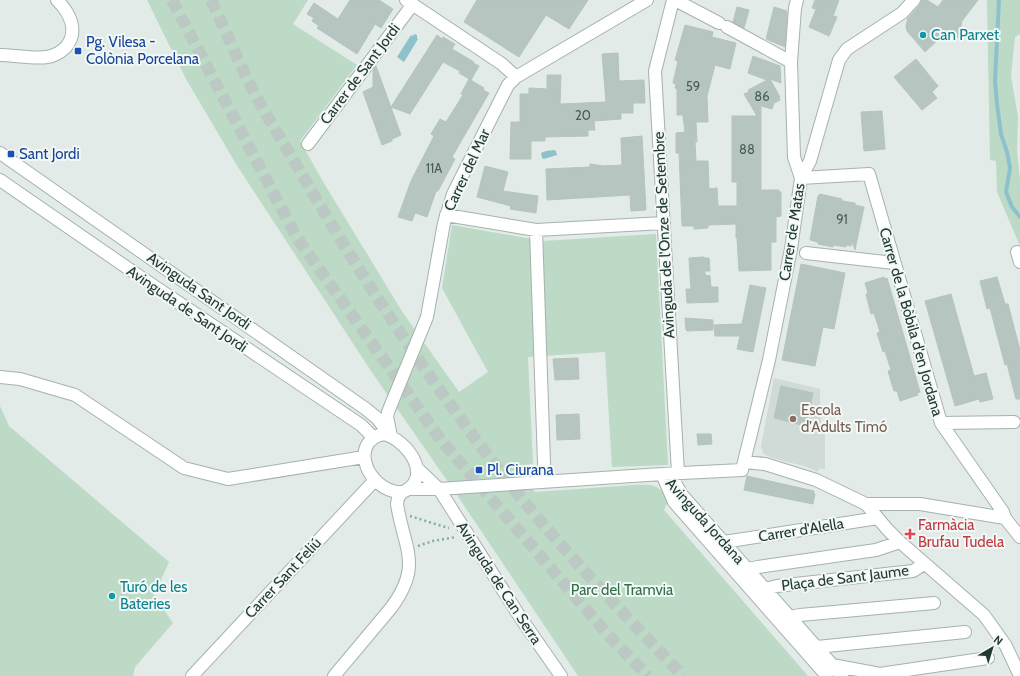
<svg xmlns="http://www.w3.org/2000/svg" width="1020" height="676" viewBox="0 0 1020 676" font-family="Cabin,sans-serif">
<style>
.built{fill:#d0dad6}
.green{fill:#bcdac5}
.water{fill:#8ec2cb}
.lines{fill:none;stroke-linecap:round;stroke-linejoin:round}
.stream{stroke:#8ec2cb;stroke-width:4}
.building{fill:#b7c5c0;stroke:#b5c4be}
.highway-tunnel{stroke:#bcc8c3;stroke-width:12;stroke-dasharray:12 6;stroke-linecap:butt}
.minor-casing{stroke:#a5b2ae;stroke-width:14}
.path{stroke:#85aca0;stroke-width:2.5;stroke-dasharray:2 3;stroke-linecap:butt}
.minor{stroke:#fff;stroke-width:12}
.culture-dot{fill:#0f9aa8;stroke:#f2f8f5;stroke-width:1.5}
.transit-dot{fill:#1a4fb4;stroke:#f2f8f5;stroke-width:1.5}
.education-dot{fill:#8d6e63;stroke:#f2f8f5;stroke-width:1.5}
.health-dot{fill:#e0444e;stroke:#f2f8f5;stroke-width:1.5}
.labels{text-anchor:middle;dominant-baseline:central;stroke-width:4;stroke-linejoin:round;paint-order:stroke}
.number-label{font-size:13px;fill:#485d57}
.culture-label{font-size:15px;fill:#0d838f;stroke:#f2f8f5;text-anchor:start}
.transit-label{font-size:15px;fill:#164399;stroke:#f2f8f5;text-anchor:start}
.street-label{font-size:15px;fill:#233a34;stroke:#f2f8f5}
.education-label{font-size:15px;fill:#785e54;stroke:#f2f8f5;text-anchor:start}
.health-label{font-size:15px;fill:#be3a42;stroke:#f2f8f5;text-anchor:start}
.park-label{font-size:15px;fill:#316e49;stroke:#f2f8f5}
</style>
<rect width="100%" height="100%" fill="#e2ebe7"/>
<path class="built" d="M774,378L820,389V412L822,426H819V433L825,434V470L820,468L818,472L807,467L769,457L763,453L761,446Z"/>
<path class="green" d="M147,0H308L293,24L357,65L300,141L325,185L403,313L459,392L488,372L442,288L452,225L543,241L656,234L668,465L612,467L605,352L528,357L533,464L514,466L535,492L635,485C653,484 657,484 669,499L664,510L808,676H578L455,492L371,371L236,164L186,79Z
M987,0H1020V34L1015,37L1011,76L1018,117L1017,152L1020,179V246L997,192L996,161L990,160Z
M0,406L9,426L169,562L154,595L173,623L135,667L133,676H0Z"/>
<path class="water" d="M415,34L417,35V38L418,39L404,62L397,57L411,35L412,36Z
M554,150L556,151L557,155L544,159L542,158L541,153L546,151Z"/>
<g class="lines">
<path class="stream" d="M999,0L995,81L997,104L1001,134L1007,152L1010,168L1006,192L1012,207L1020,217"/>
</g>
<path class="building" d="M350,0H379L393,9L381,28L375,24L357,54L317,28L319,26L312,21L314,18L307,14L314,3L338,19Z
M477,0H588L569,29L546,15L519,57L464,22Z
M815,0H839L833,16L837,17L829,36L809,27L816,9L812,8Z
M922,0H927L938,7L943,0H978L962,21L958,38L945,33L925,52L907,31L906,26L908,18L920,5Z
M737,7L749,10L744,28L733,22Z
M774,7L787,11L785,47L766,39Z
M685,25L713,32L712,37L736,43L730,69L715,65L707,96L708,122H696L697,142H695L696,161H708L709,189L717,188L718,206H737V182H732V116H757L744,94L749,92L748,90L767,80L748,73L753,56L780,66L781,83L770,79L780,97L779,98L780,100L774,103L772,109L761,106V190H779V192H781V216L776,217V242H771V270L739,271L737,238H736V224L708,225V228L694,229V226H682L679,153H676V133L685,132L683,115H677V89L675,88L676,84L673,83L678,61L675,60Z
M437,35L442,39L443,37L455,44L452,49L474,62L473,63L479,66L471,80L459,73L460,71L443,62L410,114L391,107Z
M618,53L619,81L644,80L645,103H633V113H621V119L594,121L595,130H588V136L545,137V141H531V159H510L511,122H520V94H529V88L547,89V75H561L560,104L606,102L602,54Z
M916,59L938,86L932,92L937,98L922,110L894,77Z
M376,66L401,135L392,139V141L382,145L363,92L373,87V69Z
M469,79L484,88L483,90L489,93L452,157L455,159L438,191H436L427,217L415,213L412,221L398,217L411,181L434,136L431,134L440,119L446,122L463,95L461,94Z
M882,111L885,149L864,151L861,112Z
M642,136L646,210L631,211L630,195L547,200L546,169L590,167V164L604,166L622,165L621,138Z
M485,166L508,172L503,191L538,196L536,213L510,209L511,206L477,197Z
M820,194L842,199V201L855,203V205L864,207L855,250L852,241L851,246L847,245L846,247L834,245L833,247L818,244V242L810,240L818,196Z
M704,257V258H709L710,271H705V275L710,276L711,287H718V302L687,303L686,289H691L689,258Z
M801,264L845,273L834,329L823,327L815,366L782,360Z
M884,277V279L887,278L920,392L917,393L918,395L900,401L897,391H894L888,371L891,370L885,351L883,352L877,333L880,332L874,313L871,314L866,294L868,293L865,283Z
M997,277L1005,304H1008L1020,350V399H1016L1007,364L1005,365L990,308L987,309L980,281Z
M750,285L766,288L753,352L737,349L740,336H715L714,325L742,324Z
M951,294L974,376L986,373L993,399L980,402L979,399L955,406L925,301Z
M685,318L713,320V330L687,331V330H686Z
M578,358L579,379L555,380L553,359Z
M781,386L813,393L806,426L774,418Z
M579,414L580,439L557,440L556,415Z
M697,434H711L712,444L698,445Z
M747,476L814,491V494H815L813,504L744,490Z"/>
<g class="lines">
<path class="highway-tunnel" d="M172,0L297,238L441,440L608,635L648,676
M211,0C226,31 239,64 255,94C268,119 283,142 297,166C361,277 431,384 510,484C564,552 624,614 683,676"/>
<defs>
<path id="minor" d="M406,0L502,64L516,77
M673,0L655,71L678,473
M675,0L719,23
M727,27L791,62
M0,55C13,55 35,59 47,57C54,56 61,52 66,47C79,31 70,13 57,0
M308,144L413,4
M0,153L366,409L377,418L389,434
M801,178L869,174L941,423L1003,512L1005,518
M801,178L810,161L839,60L847,49L902,13L914,0
M0,180L142,278L361,425L374,438
M446,215L536,230L664,223
M536,230L544,463L543,482
M1017,252L1020,262
M806,253L894,263
M0,377L20,379L75,395L184,468L228,479L364,457
M941,423L1014,422
M384,434C407,440 433,476 405,491C401,493 397,492 393,491C364,483 351,440 384,434Z
M391,436L387,417L388,412L427,317L444,223L453,194L508,85L516,77L647,0
M744,462L765,464L816,480L866,504L887,529L900,542L984,615L1006,646L1020,676
M417,468L439,489L520,617L561,676
M662,474L675,483L682,495L842,676
M662,474L674,502L827,676
M408,489H439L662,474L742,470L769,360L791,249L801,178L794,157L791,62L795,8L797,0
M866,504H920L1005,518L1020,537
M724,542L878,518
M748,569L758,567L876,550L900,542
M765,589L777,586L913,571L924,564
M790,617L800,615L934,603
M817,647L965,632
M832,665L880,674L988,658
M192,676L374,481
M334,676L391,608C423,565 404,549 397,504L398,498L402,492"/>
</defs>
<use href="#minor" class="minor-casing"/>
<path class="path" d="M410,516L448,528H449
M418,546L433,541L456,537"/>
<use href="#minor" class="minor"/>
</g>
<g class="culture-dot">
<circle cx="923" cy="35" r="4"/>
<circle cx="112" cy="596" r="4"/>
</g>
<g class="transit-dot">
<rect x="74" y="47" width="8" height="8" rx="2"/>
<rect x="7" y="150" width="8" height="8" rx="2"/>
<rect x="475" y="466" width="8" height="8" rx="2"/>
</g>
<circle class="education-dot" cx="793" cy="419" r="4"/>
<path class="health-dot" d="M908 528h4v4h4v4h-4v4h-4v-4h-4v-4h4z"/>
<g class="labels">
<g class="number-label">
<text x="693" y="86">59</text>
<text x="762" y="96">86</text>
<text x="583" y="115">20</text>
<text x="747" y="149">88</text>
<text x="434" y="168">11A</text>
<text x="842" y="219">91</text>
</g>
<g class="culture-label">
<text x="931" y="35">Can Parxet</text>
<text x="120" y="587">Turó de les<tspan x="120" dy="17">Bateries</tspan></text>
</g>
<g class="transit-label">
<text x="86" y="42">Pg. Vilesa -<tspan x="86" dy="17">Colònia Porcelana</tspan></text>
<text x="19" y="154">Sant Jordi</text>
<text x="487" y="470">Pl. Ciurana</text>
</g>
<g class="street-label">
<text transform="translate(360 74) rotate(-53)">Carrer de Sant Jordi</text>
<text transform="translate(467 170) rotate(-65)">Carrer del Mar</text>
<text transform="translate(792 232) rotate(-81)">Carrer de Matas</text>
<text transform="translate(664 235) rotate(-93)">Avinguda de l'Onze de Setembre</text>
<text transform="translate(199 291) rotate(35)">Avinguda Sant Jordi</text>
<text transform="translate(187 309) rotate(34)">Avinguda de Sant Jordi</text>
<text transform="translate(911 322) rotate(74)">Carrer de la Bòbila d'en Jordana</text>
<text transform="translate(705 521) rotate(48)">Avinguda Jordana</text>
<text transform="translate(801 530) rotate(-9)">Carrer d'Alella</text>
<text transform="translate(283 578) rotate(-47)">Carrer Sant Feliú</text>
<text transform="translate(845 578) rotate(-7)">Plaça de Sant Jaume</text>
<text transform="translate(499 583) rotate(57)">Avinguda de Can Serra</text>
</g>
<g class="education-label">
<text x="801" y="410">Escola<tspan x="801" dy="17">d’Adults Timó</tspan></text>
</g>
<g class="health-label">
<text x="918" y="525">Farmàcia<tspan x="918" dy="17">Brufau Tudela</tspan></text>
</g>
<g class="park-label">
<text x="622" y="590">Parc del Tramvia</text>
</g>
</g>
<g transform="translate(992 648) rotate(38)" stroke="#f2f8f5" stroke-width="3" paint-order="stroke">
<path d="M0-3L7 15L0 10L-7 15Z" fill="#233a34"/>
<text y="-6" font-size="11" font-weight="bold" text-anchor="middle" fill="#233a34">N</text>
</g>
</svg>
